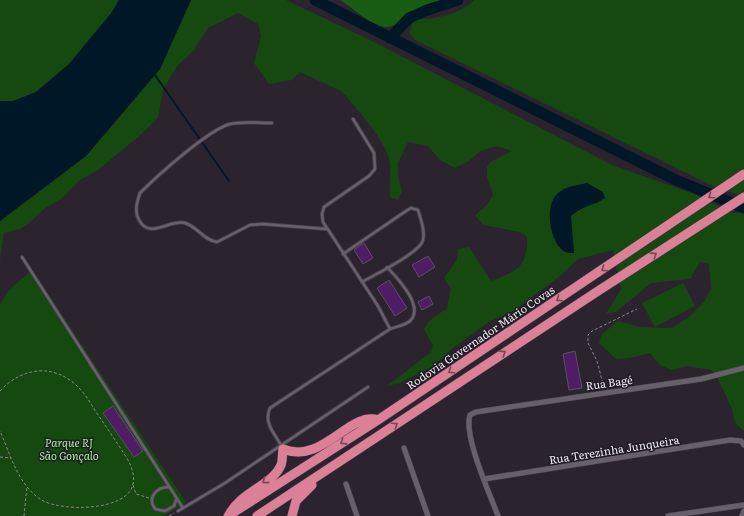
<svg xmlns="http://www.w3.org/2000/svg" width="744" height="516" viewBox="0 0 744 516" font-family="Literata,serif">
<style>
.green{fill:#15490f}
.forest{fill:#195d12}
.water{fill:#001728}
.lines{fill:none;stroke-linecap:round;stroke-linejoin:round}
.stream{stroke:#001728;stroke-width:2}
.river{stroke:#001728;stroke-width:11}
.building{fill:#4e1d65;stroke:#59515d}
.service-casing{stroke:#48424b;stroke-width:4}
.minor-casing{stroke:#48424b;stroke-width:6}
.motorway-casing{stroke:#48424b;stroke-width:10}
.path{stroke:#8a848d;stroke-width:1;stroke-dasharray:3 2;stroke-linecap:butt}
.service{stroke:#675f6c;stroke-width:2.5}
.minor{stroke:#675f6c;stroke-width:5}
.motorway{stroke:#dc8097;stroke-width:9}
.oneway{stroke:#754858}
.labels{text-anchor:middle;dominant-baseline:central;stroke-width:3;stroke-linejoin:round;paint-order:stroke}
.street-label{font-size:11px;fill:#eeeaf1;stroke:#211b25}
.park-label{font-size:11px;font-style:italic;fill:#9ef593;stroke:#211b25}
</style>
<rect width="100%" height="100%" fill="#2b242f"/>
<path class="green" d="M0,0H119L112,12L69,64L36,92L13,101H0Z
M191,0H286L372,41L612,165L697,195L732,213H744V431L735,423L732,409L717,377L711,370L687,366L672,370L660,365L650,353L630,358L616,359L599,343L602,334L618,321L640,327L672,328L689,317L704,302L711,289L709,264L700,262L690,279L651,283L616,312L606,314L621,289L613,250L578,259L560,276L515,310L490,321L453,348L432,367L399,383L387,386L431,352L433,346L424,329L429,321L447,308L451,289L444,278L457,260L458,249L469,247L491,281C517,271 528,267 527,237L520,232L483,225L475,215L486,206L493,195L487,177V167L492,161L512,151L497,146L480,151L469,161L455,168L440,160L428,146L408,142L398,163V176L402,191L398,200L390,197C389,186 391,174 390,163C388,144 360,113 348,98L341,91L300,72L292,80L269,84L254,63L261,36L258,24L238,13L208,28L194,50L177,66L163,90L158,118L138,137L98,170L80,180L61,199L44,209L28,224L20,229L4,233L0,260V221L86,156L160,69Z
M474,0H744V197L715,187L415,40L409,33L414,20C433,19 461,15 474,0Z
M32,270L186,502L164,516H0V304L9,290Z
M683,283L695,306L655,327L642,303Z"/>
<path class="forest" d="M340,0H448C441,2 432,2 424,6C411,11 400,28 385,27C371,26 352,7 340,0Z"/>
<path class="water" d="M119,0H191L160,69L86,156L0,221V101H13L36,92L69,64L112,12Z
M587,183L603,192L605,198C594,206 583,205 571,216L574,253C572,253 568,253 565,252C549,243 544,205 558,193C566,186 578,185 587,183Z"/>
<g class="lines">
<path class="stream" d="M155,75L229,181"/>
<path class="river" d="M315,0L676,180L744,208
M390,38L409,18L427,10L458,0"/>
</g>
<path class="building" d="M364,243L373,258L363,264L354,250Z
M428,256L435,267L419,277L412,265Z
M389,280L407,308L395,316L377,288Z
M429,296L433,304L422,310L418,302Z
M575,351L582,388L569,390L563,354Z
M113,406L143,451L134,457L103,413Z"/>
<g class="lines">
<defs>
<path id="service" d="M272,123C259,123 243,121 230,124C208,130 157,176 140,193C137,202 134,211 139,220C150,240 169,219 185,223C198,227 203,240 217,242L250,225L263,224L326,229
M343,254L406,211L411,208L418,210C421,220 425,230 423,240C420,253 374,275 362,282
M22,257L183,508
M387,267C397,278 425,306 410,321C406,325 395,327 390,329
M282,447C275,434 263,423 270,408L390,329L378,306L323,222L322,214L324,207L369,176L375,169L374,153L353,119
M169,487C156,487 147,498 155,509L165,511L174,506L176,500
M178,511L225,483L368,387"/>
<path id="minor" d="M404,448L428,516
M484,479L730,440L741,441L744,445
M346,484L357,516
M498,516C490,494 463,435 470,415L476,412L701,379L744,368
M668,516L744,505
M742,516L744,511"/>
<path id="motorway" d="M229,515C240,492 273,485 281,465C283,460 282,454 283,449C323,465 350,410 378,420
M228,516L378,420L744,174
M257,516L598,291L744,197
M292,516L296,501L312,485"/>
</defs>
<use href="#service" class="service-casing"/>
<use href="#minor" class="minor-casing"/>
<use href="#motorway" class="motorway-casing"/>
<path class="path" d="M604,388L597,361L588,343V335L592,331L637,309
M0,391C23,366 56,363 80,389C86,395 91,404 96,412C107,428 118,444 128,460C132,468 135,476 133,484C128,512 58,512 40,499C18,484 10,454 0,431
M0,457L11,458
M133,485L136,494L149,498
M24,516L27,486
M169,516L174,513"/>
<use href="#service" class="service"/>
<use href="#minor" class="minor"/>
<use href="#motorway" class="motorway"/>
</g>
<defs><path id="oneway-chevron" d="M-2-3.5L2.5 0L-2 3.5" fill="none" stroke-width="1.6" stroke-linecap="round" stroke-linejoin="round"/></defs>
<g class="oneway">
<use href="#oneway-chevron" transform="translate(711 196) rotate(146)"/>
<use href="#oneway-chevron" transform="translate(654 255) rotate(-33)"/>
<use href="#oneway-chevron" transform="translate(604 269) rotate(146)"/>
<use href="#oneway-chevron" transform="translate(559 299) rotate(146)"/>
<use href="#oneway-chevron" transform="translate(503 353) rotate(-33)"/>
<use href="#oneway-chevron" transform="translate(451 371) rotate(146)"/>
<use href="#oneway-chevron" transform="translate(395 425) rotate(-34)"/>
<use href="#oneway-chevron" transform="translate(343 442) rotate(147)"/>
<use href="#oneway-chevron" transform="translate(265 481) rotate(144)"/>
</g>
<g class="labels">
<g class="street-label">
<text transform="translate(480 337) rotate(-34)">Rodovia Governador Mário Covas</text>
<text transform="translate(609 382) rotate(-8)">Rua Bagé</text>
<text transform="translate(614 449) rotate(-9)">Rua Terezinha Junqueira</text>
</g>
<g class="park-label">
<text x="69" y="442">Parque RJ<tspan x="69" dy="13">São Gonçalo</tspan></text>
</g>
</g>
</svg>
